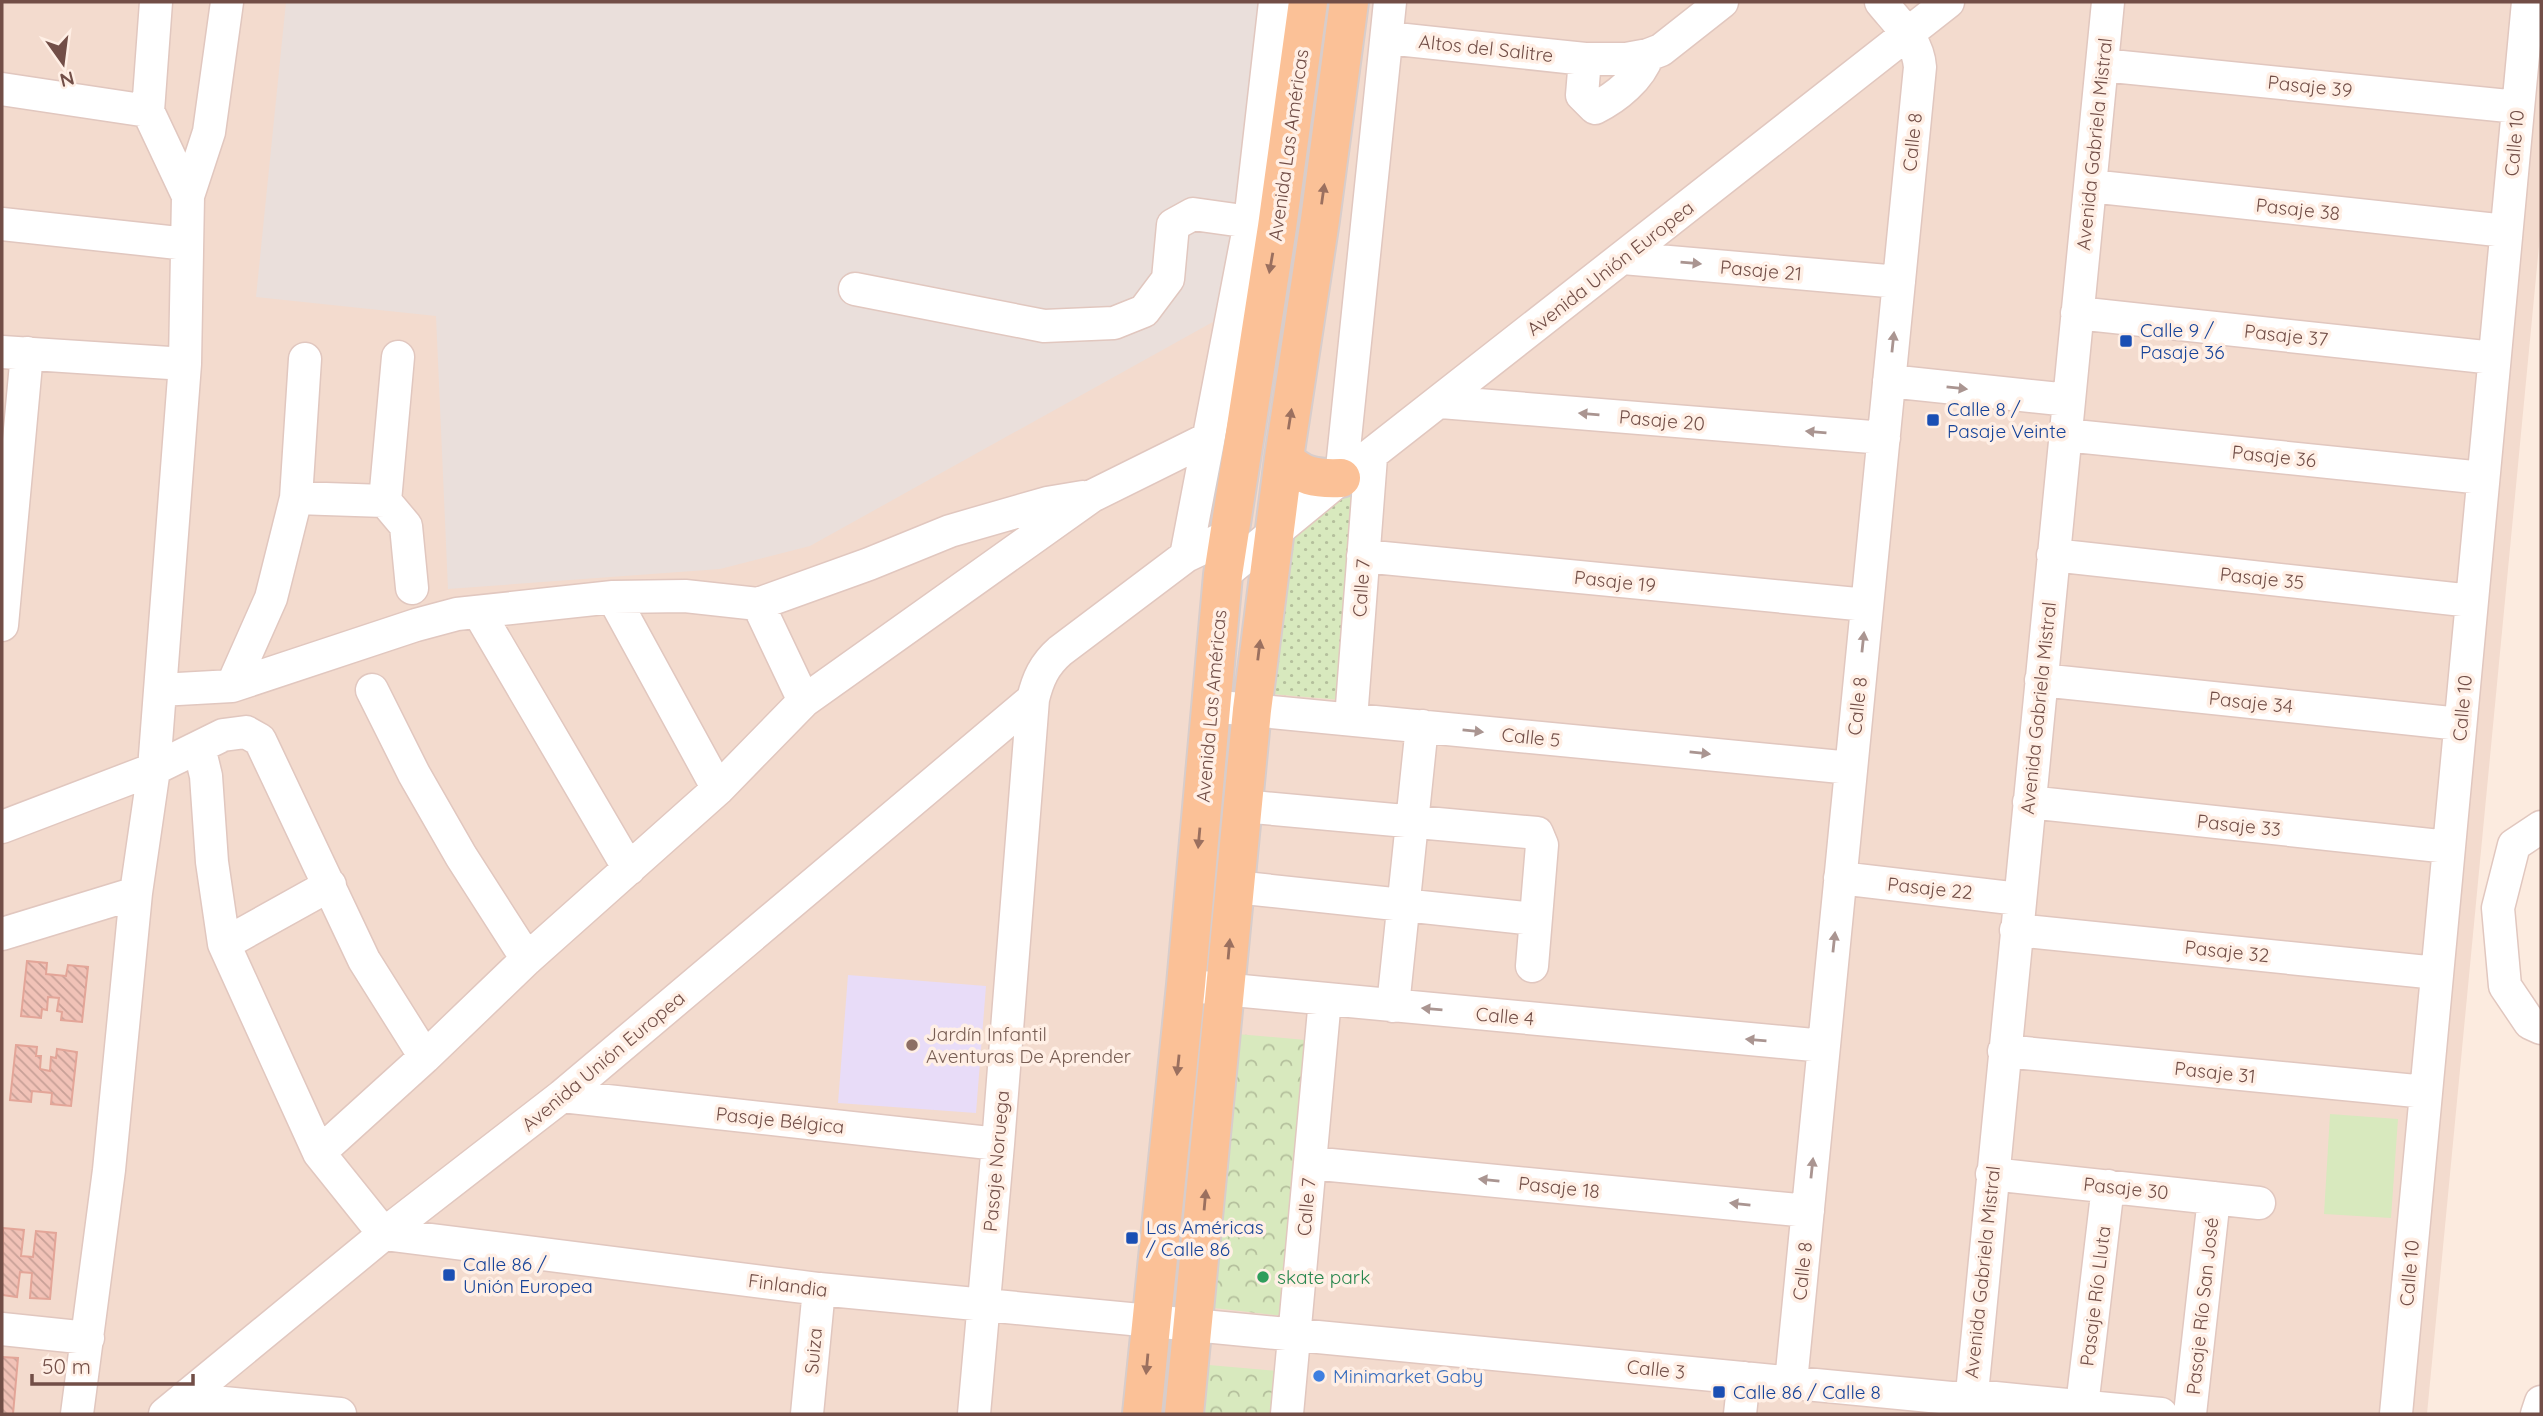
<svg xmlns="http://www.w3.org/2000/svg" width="2543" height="1416" viewBox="0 0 2543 1416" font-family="Quicksand,sans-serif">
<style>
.residential{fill:#f3dbce}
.industrial{fill:#eadfdb}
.education{fill:#e8dcf8}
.grass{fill:url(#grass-dots)}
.park{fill:url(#park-crowns)}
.garden{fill:#d8e9be}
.building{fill:url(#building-back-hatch);stroke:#e3a598;stroke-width:2}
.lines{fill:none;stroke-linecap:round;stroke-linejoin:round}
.minor-casing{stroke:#e1c7bf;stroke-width:35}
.major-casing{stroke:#d8cdcb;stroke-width:42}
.minor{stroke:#fff;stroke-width:32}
.major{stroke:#fbc197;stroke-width:38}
.oneway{fill:#9b705f}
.oneway2{fill:#aa9591}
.transit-dot{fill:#1a4fb4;stroke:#ffefe5;stroke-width:2.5}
.education-dot{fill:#8d6e63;stroke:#ffefe5;stroke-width:2.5}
.leisure-dot{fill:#2e9e5b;stroke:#ffefe5;stroke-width:2.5}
.shop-dot{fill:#3f7fe0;stroke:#ffefe5;stroke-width:2.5}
.labels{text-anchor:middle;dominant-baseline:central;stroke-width:7;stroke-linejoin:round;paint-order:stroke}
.street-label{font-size:19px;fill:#724e47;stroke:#ffefe5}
.transit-label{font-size:19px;fill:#164399;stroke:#ffefe5;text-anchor:start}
.education-label{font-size:19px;fill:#785e54;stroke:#ffefe5;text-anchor:start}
.leisure-label{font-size:19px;fill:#27864d;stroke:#ffefe5;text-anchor:start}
.shop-label{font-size:19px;fill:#366cbe;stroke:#ffefe5;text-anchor:start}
</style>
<defs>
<pattern id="grass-dots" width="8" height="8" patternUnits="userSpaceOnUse" patternTransform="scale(1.75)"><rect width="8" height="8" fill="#d8e9be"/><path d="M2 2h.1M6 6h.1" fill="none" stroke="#b4bf9c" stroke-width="1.8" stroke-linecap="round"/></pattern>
<pattern id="park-crowns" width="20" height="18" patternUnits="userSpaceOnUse" patternTransform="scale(1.75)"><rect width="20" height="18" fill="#d8e9be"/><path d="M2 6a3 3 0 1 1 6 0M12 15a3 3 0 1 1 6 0" fill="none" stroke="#b4bf9c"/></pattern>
<pattern id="building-back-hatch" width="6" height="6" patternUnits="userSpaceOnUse" patternTransform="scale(1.75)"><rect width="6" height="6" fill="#f1c2b7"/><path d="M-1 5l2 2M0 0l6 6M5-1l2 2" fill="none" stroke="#c8a097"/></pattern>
</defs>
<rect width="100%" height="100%" fill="#fcebdf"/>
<path class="residential" d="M2,2H2541V225L2427,1414H2Z"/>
<path class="industrial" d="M286,2H1261L1229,313L810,546L720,569L448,589L436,316L256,297Z"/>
<path class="education" d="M848,975L986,986L976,1113L838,1103Z"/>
<path class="grass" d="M1362,473L1341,700L1271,694L1286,538Z"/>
<path class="park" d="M1237,1034L1306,1040L1284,1316L1214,1308Z
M1209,1365L1278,1371L1275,1414H1205Z"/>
<path class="garden" d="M2330,1114L2398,1119L2391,1218L2324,1214Z"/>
<path class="building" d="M27,961L47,963L46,974L66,976L68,965L88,967L82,1022L61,1020L62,1012L57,1011L59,998L48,997L47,1010L42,1009L41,1018L21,1016Z
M16,1045L37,1047L36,1056H41L40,1069L50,1071L51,1057L56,1058L57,1049L77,1052L71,1106L51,1104L52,1093L32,1091L31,1102L10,1100Z
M3,1228L24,1230L21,1256L33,1257L36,1231L56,1233L50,1299L30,1298L32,1273L20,1272L17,1297L2,1295Z
M2,1357L18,1358L13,1414H2Z"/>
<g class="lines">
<defs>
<path id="minor" d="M1387,38L1585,59H1626L1648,55L1661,50L1722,2
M1585,59L1582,95L1595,108C1617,97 1640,78 1648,55
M2102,65L2518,107
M2,89L148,111
M2090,186L2506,231
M188,196L209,132L227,2
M2,224L187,244
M1623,258L1899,282
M855,289L1044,326L1114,323L1144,311L1168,279L1173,225L1193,214L1250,222
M2077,313L2494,358
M2,352L185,364
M1889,381L2069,400
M1441,402L1884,438
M2065,435L2483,478
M1341,478L1390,2
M296,498L385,501L406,526L412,588
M385,501L398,357
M2053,555L2472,601
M1186,556L1250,222L1275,2
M1363,556L1867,605
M1223,575L1341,478L1948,2
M613,597L718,789
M758,604L804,701
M479,613L629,869
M2,625L27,353
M2041,680L2460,724
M232,686L271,598L296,498L305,359
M160,690L232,686L416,625L457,614L613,597L685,596L758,604L869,564L950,531L1047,503L1083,497
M372,690L414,774L461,856L527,959
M1210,706L1851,768
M1351,719L1371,457
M199,747L206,776L212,862L224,944
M2029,802L2449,847
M1242,806L1537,833L1542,845L1532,966
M2,827L154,769L223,735L246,732L260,740L364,960L425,1057
M2541,827L2514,845L2498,908L2505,986L2530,1023L2541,1028
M1840,878L2019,899
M330,885L224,944L319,1153L384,1234
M1235,887L1535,919
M2016,930L2437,973
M2,934L136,893
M1201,987L1824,1046
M1393,1006L1422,726
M2004,1051L2426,1092
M562,1096L998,1144
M319,1153L425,1057L527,959L718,789L804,701L1092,496L1207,439
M1310,1163L1808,1211
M1992,1174L2259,1203
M384,1234L819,1289L1951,1398H1995L2161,1414
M2,1329L88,1338
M1791,1382L1920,67C1918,40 1897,22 1881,2
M183,1399L340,1414
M2082,1406L2108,1186
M77,1414L109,1170L136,893L154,769L185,364L188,196L148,111L156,2
M165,1414L384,1234L562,1096L1033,699
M807,1414L819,1289
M974,1414L998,1144L1033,699C1038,679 1044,665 1060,651L1186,556L1228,536
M1287,1414L1325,999
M1740,1414L1744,1378
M1970,1414L2108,2
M2190,1414L2214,1198
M2396,1414L2528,2
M2537,1414L2541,1402"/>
<path id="major" d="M1284,458C1300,477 1317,479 1341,478
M1142,1414L1186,985L1223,575L1277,227L1308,2
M1184,1414L1252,710L1284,458L1320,220L1349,2"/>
</defs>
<use href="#minor" class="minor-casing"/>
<use href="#major" class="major-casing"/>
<use href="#minor" class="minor"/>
<use href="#major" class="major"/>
</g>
<defs><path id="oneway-solid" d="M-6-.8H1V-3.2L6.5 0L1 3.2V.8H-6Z" transform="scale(1.75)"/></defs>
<g class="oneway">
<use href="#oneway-solid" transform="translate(1323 194) rotate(-82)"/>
<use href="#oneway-solid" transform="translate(1271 263) rotate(100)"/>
<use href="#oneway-solid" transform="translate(1290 419) rotate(-81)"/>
<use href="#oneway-solid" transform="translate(1259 650) rotate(-83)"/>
<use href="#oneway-solid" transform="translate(1199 838) rotate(95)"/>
<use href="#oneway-solid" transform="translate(1229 949) rotate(-85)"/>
<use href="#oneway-solid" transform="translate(1178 1065) rotate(96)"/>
<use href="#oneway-solid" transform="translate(1205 1200) rotate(-85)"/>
<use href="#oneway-solid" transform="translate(1147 1364) rotate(95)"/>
</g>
<g class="oneway2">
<use href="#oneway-solid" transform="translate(1691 263) rotate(5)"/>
<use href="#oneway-solid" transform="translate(1893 342) rotate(-84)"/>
<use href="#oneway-solid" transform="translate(1957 388) rotate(6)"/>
<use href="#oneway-solid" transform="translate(1589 414) rotate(-175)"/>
<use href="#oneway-solid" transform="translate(1816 432) rotate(-175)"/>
<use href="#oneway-solid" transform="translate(1863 642) rotate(-84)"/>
<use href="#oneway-solid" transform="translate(1473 731) rotate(6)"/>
<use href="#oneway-solid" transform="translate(1700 753) rotate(6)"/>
<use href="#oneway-solid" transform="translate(1834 942) rotate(-84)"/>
<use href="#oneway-solid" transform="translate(1432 1009) rotate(-175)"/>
<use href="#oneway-solid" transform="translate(1756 1040) rotate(-175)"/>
<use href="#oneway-solid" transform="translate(1812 1168) rotate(-84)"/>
<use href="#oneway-solid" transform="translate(1489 1180) rotate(-174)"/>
<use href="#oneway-solid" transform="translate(1740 1204) rotate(-174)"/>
</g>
<g class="transit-dot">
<rect x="2119" y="334" width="14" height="14" rx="3.5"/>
<rect x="1926" y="413" width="14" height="14" rx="3.5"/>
<rect x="1125" y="1231" width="14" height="14" rx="3.5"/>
<rect x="442" y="1268" width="14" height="14" rx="3.5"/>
<rect x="1712" y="1385" width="14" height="14" rx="3.5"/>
</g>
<circle class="education-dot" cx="912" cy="1045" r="7"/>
<circle class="leisure-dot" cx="1263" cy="1277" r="7"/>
<circle class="shop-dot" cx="1319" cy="1376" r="7"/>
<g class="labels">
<g class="street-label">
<text transform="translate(1486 48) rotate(6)">Altos del Salitre</text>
<text transform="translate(2310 86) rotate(6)">Pasaje 39</text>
<text transform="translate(1912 142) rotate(-84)">Calle 8</text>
<text transform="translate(2514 143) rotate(-85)">Calle 10</text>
<text transform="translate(2094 144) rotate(-84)">Avenida Gabriela Mistral</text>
<text transform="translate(1288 145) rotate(-82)">Avenida Las Américas</text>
<text transform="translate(2298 209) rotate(6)">Pasaje 38</text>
<text transform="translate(1610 268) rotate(-38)">Avenida Unión Europea</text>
<text transform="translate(1761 270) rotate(5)">Pasaje 21</text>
<text transform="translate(2286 335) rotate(6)">Pasaje 37</text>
<text transform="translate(1662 420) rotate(5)">Pasaje 20</text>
<text transform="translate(2274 456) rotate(6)">Pasaje 36</text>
<text transform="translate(2262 578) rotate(6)">Pasaje 35</text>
<text transform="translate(1615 581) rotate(6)">Pasaje 19</text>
<text transform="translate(1361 588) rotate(-86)">Calle 7</text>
<text transform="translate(2251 702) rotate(6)">Pasaje 34</text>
<text transform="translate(1211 706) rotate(-85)">Avenida Las Américas</text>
<text transform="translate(1857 706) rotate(-84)">Calle 8</text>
<text transform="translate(2038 708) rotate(-84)">Avenida Gabriela Mistral</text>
<text transform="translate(2462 708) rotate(-85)">Calle 10</text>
<text transform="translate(1531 737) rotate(6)">Calle 5</text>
<text transform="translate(2239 825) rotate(6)">Pasaje 33</text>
<text transform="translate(1930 888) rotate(6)">Pasaje 22</text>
<text transform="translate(2227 951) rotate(6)">Pasaje 32</text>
<text transform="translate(1505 1016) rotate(5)">Calle 4</text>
<text transform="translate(603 1061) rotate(-40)">Avenida Unión Europea</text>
<text transform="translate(2215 1072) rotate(6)">Pasaje 31</text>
<text transform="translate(780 1120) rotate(6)">Pasaje Bélgica</text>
<text transform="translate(996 1161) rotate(-85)">Pasaje Noruega</text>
<text transform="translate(1559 1187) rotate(6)">Pasaje 18</text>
<text transform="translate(2126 1188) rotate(6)">Pasaje 30</text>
<text transform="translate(1306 1207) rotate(-85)">Calle 7</text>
<text transform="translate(1802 1271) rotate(-84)">Calle 8</text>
<text transform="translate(1982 1272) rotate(-84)">Avenida Gabriela Mistral</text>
<text transform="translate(2409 1273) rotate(-85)">Calle 10</text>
<text transform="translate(788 1285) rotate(7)">Finlandia</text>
<text transform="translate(2095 1296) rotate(-83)">Pasaje Río Lluta</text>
<text transform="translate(2202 1306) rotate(-84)">Pasaje Río San José</text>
<text transform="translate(813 1351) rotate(-85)">Suiza</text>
<text transform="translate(1656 1369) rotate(6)">Calle 3</text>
</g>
<g class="transit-label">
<text x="2140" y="330">Calle 9 /<tspan x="2140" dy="22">Pasaje 36</tspan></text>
<text x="1947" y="409">Calle 8 /<tspan x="1947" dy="22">Pasaje Veinte</tspan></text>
<text x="1146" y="1227">Las Américas<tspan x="1146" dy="22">/ Calle 86</tspan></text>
<text x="463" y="1264">Calle 86 /<tspan x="463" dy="22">Unión Europea</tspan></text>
<text x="1733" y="1392">Calle 86 / Calle 8</text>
</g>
<g class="education-label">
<text x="926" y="1034">Jardín Infantil<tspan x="926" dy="22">Aventuras De Aprender</tspan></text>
</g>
<g class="leisure-label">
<text x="1277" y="1277">skate park</text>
</g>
<g class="shop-label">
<text x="1333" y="1376">Minimarket Gaby</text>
</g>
</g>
<rect width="2543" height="1416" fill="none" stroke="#724e47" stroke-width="7"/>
<g transform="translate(63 63) rotate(166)" stroke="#ffefe5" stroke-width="5" paint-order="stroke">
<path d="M0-5L12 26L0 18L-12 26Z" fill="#724e47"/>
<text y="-10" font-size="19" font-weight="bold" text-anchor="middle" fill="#724e47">N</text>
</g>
<path d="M32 1374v10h161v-10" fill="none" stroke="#724e47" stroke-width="3.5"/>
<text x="42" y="1374" font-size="21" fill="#724e47" stroke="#ffefe5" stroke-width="5" paint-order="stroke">50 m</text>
</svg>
